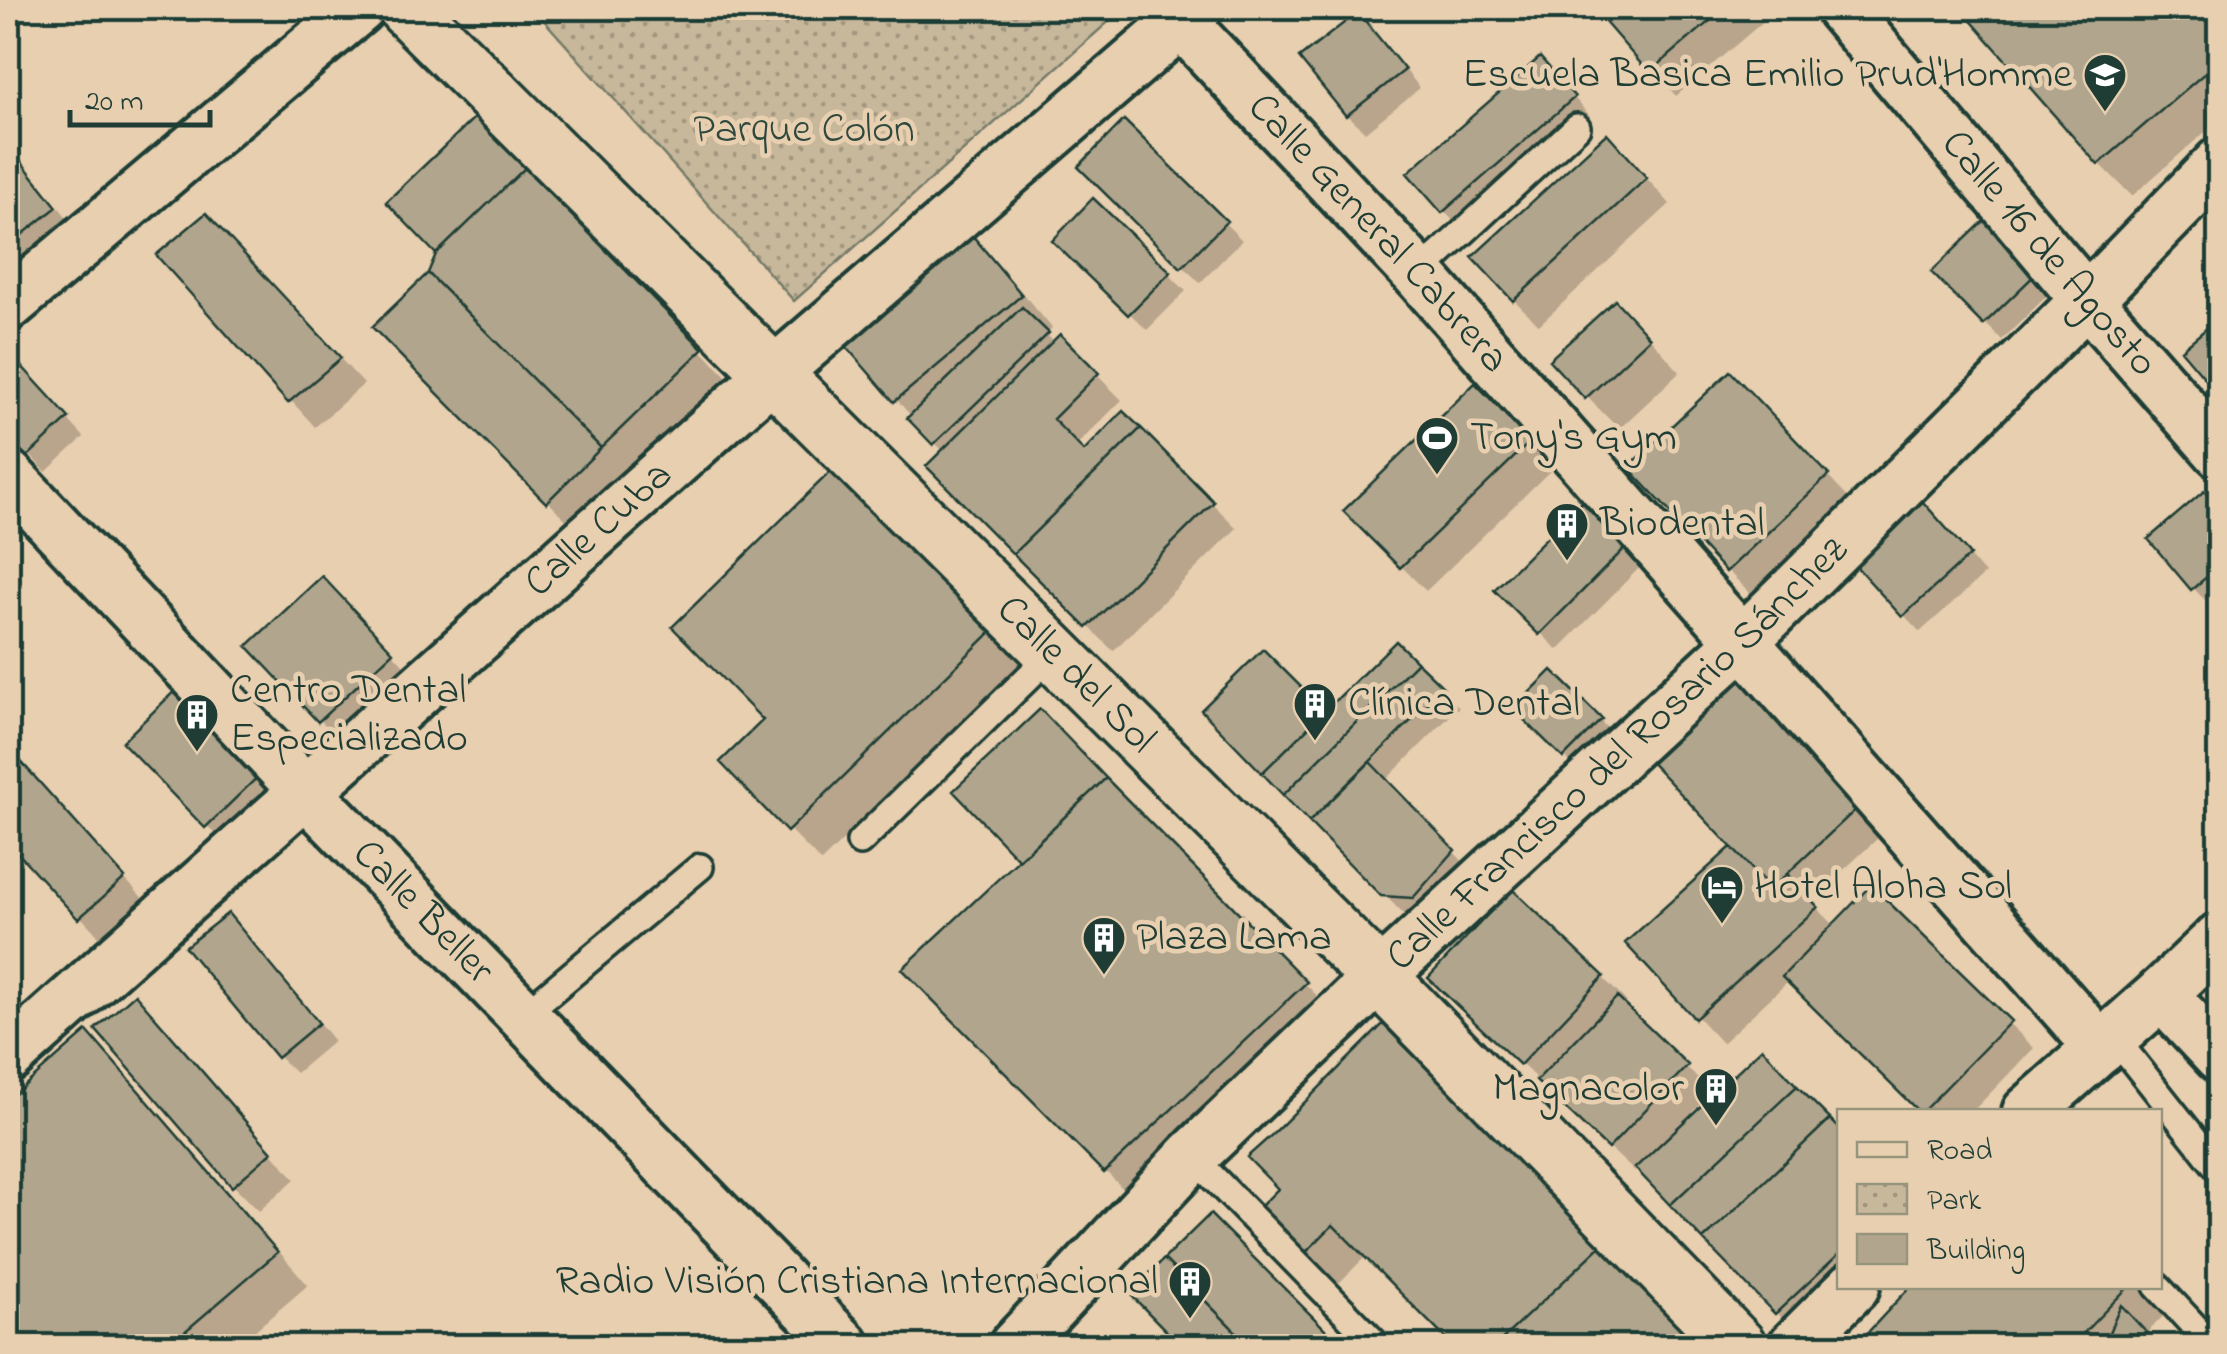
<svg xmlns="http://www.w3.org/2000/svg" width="2227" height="1354" viewBox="0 0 2227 1354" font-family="'Indie Flower',sans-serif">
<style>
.park{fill:url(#park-dots);stroke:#737a68;stroke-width:2.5}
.shadow{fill:#0003}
.building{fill:#b1a68d;stroke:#1f3d34;stroke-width:2.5}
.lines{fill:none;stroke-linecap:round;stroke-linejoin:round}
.lane-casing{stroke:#1f3d34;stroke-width:32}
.street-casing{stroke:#1f3d34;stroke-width:58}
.secondary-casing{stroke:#1f3d34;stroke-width:62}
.lane{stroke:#e8cfb0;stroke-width:25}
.street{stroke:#e8cfb0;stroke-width:50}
.secondary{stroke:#e8cfb0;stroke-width:55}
.labels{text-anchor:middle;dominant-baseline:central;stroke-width:9;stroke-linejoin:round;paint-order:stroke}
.poi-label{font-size:42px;fill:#1f3d34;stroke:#e8cfb0;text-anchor:start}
.park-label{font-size:42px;fill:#30493e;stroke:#e8cfb0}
.street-label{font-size:42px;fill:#1f3d34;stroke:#e8cfb0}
</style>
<defs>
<pattern id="park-dots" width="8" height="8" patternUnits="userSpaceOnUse" patternTransform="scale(2.5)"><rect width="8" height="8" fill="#c7b79b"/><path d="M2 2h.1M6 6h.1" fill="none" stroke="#a1967f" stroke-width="1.8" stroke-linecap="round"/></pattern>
</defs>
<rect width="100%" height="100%" fill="#e8cfb0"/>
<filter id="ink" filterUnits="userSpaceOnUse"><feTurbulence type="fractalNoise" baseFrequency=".01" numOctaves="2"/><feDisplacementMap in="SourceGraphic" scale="20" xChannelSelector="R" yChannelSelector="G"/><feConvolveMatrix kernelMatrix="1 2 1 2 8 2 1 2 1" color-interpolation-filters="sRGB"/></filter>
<g filter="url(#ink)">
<path class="park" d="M533,8H1124L794,301Z"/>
<path class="shadow" d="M1607,8H1779L1676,96L1600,13Z
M1963,8H2213L2220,15V119L2132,196L2100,164Z
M1358,15L1375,32L1420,88L1365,132L1348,115L1303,59Z
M1557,78L1590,116L1460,228L1444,211Z
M475,120L733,383L579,533L376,327L430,274L439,255Z
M1124,124L1242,240L1200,283L1082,167Z
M8,143L80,234L35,270L8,242Z
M1632,162L1670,204L1539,325L1514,300Z
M1093,201L1186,291L1147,330L1055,241Z
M1989,219L2056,287L2002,340L1934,272Z
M966,232L998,264L1052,328L1046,334L1055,343L1060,338L1122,400L1076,446L1084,454L1123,415L1237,528L1113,651L930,466L944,452L910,418L912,417L842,338Z
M231,241L364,384L315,427L159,255Z
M1647,335L1680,372L1619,429L1587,397Z
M8,354L84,437L46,472L8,432Z
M1475,387L1554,467L1426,591L1346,511Z
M1755,399L1852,502L1752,595L1727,570Z
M832,473L1022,665L821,862L723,762L767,720Z
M1595,492L1655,552L1558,650L1497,590Z
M2220,510V597L2210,605L2193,588Z
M1932,514L1985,574L1920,632L1904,615Z
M8,519L15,527L8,534Z
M347,604L416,678L344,745L320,720Z
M1396,644L1459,707L1385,781L1478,877L1409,920L1204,710L1325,715Z
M1552,673L1617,738L1581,773L1517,709Z
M1743,673L1890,827L1810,901L1835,926L1872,889L2034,1048L1972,1112H1922L1789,981L1722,1043L1629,944L1735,847Z
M188,681L295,789L232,851L125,742Z
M8,751L148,904L105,943L8,838Z
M1138,814L1337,1016L1137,1203L906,970Z
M245,933L334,1041L296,1073L279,1057L189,948Z
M1602,977L1627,1002L1623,1007L1712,1092L1691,1113L1694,1117L1840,1132V1286L1801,1338L1639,1168L1635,1172L1457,1003Z
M160,1023L295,1179L259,1211L234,1186L98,1029Z
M1383,1027L1697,1346H1457L1367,1255L1336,1286L1255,1215L1281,1189Z
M87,1035L119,1067L308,1285L237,1346H8V1103Z
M1210,1217L1339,1346H1254L1227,1319L1223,1322L1247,1346H1185L1133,1293Z
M1914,1286H2139L2166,1313L2146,1334L2158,1346H1869L1864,1341Z"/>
<path class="building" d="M1603,8H1725L1649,73L1597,13Z
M1960,8H2212L2220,16V60L2098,165Z
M1358,12L1405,70L1346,116L1299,58Z
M1540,57L1575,97L1442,213L1407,173Z
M475,117L525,168L436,254L386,202Z
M1124,120L1227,221L1181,268L1078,167Z
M1607,133L1647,178L1513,301L1472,257Z
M8,145L57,207L8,246Z
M525,168L703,349L601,448L428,273L436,254Z
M1093,198L1171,272L1128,315L1052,241Z
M206,213L341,358L288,403L156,255Z
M1989,216L2041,269L1983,325L1931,272Z
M967,229L1022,295L894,402L838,337Z
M428,273L601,448L546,503L372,327Z
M1615,300L1650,338L1585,399L1549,360Z
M1022,307L1049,333L933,445L907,418Z
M2220,317V396L2181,350Z
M1060,334L1099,373L1053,419L1084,451L1123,411L1141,428L1013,554L926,466Z
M8,351L69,418L27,457L8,436Z
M1730,371L1829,475L1726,572L1628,467Z
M1475,383L1531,441L1400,568L1343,511Z
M1141,428L1214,502L1087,628L1013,554Z
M832,470L992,631L787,832L720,762L763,720L672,627Z
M1595,489L1640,533L1539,635L1494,590Z
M2204,491L2220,509V566L2191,590L2148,539Z
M1915,493L1970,555L1902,617L1846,555Z
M322,576L393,652L318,722L247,646Z
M1396,641L1417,662L1283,795L1262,773Z
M1263,649L1325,711L1262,773L1201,710Z
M1417,662L1444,688L1309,822L1283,795Z
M1743,669L1866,800L1771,889L1648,759Z
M1552,670L1602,719L1563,758L1513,709Z
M188,678L272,763L205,828L122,742Z
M1040,709L1106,778L1019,860L953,791Z
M8,747L125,878L78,919L8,842Z
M1370,762L1455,850L1413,898L1381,896L1309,822Z
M1106,778L1307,982L1104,1173L902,969Z
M1731,847L1771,889L1787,874L1818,907L1695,1019L1625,943Z
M1871,885L2011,1021L1922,1112H1919L1782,977Z
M1512,889L1604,976L1520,1065L1428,978Z
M228,913L319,1023L277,1058L185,947Z
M135,994L272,1152L232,1187L95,1029Z
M1617,997L1688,1065L1608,1149L1536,1081Z
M1383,1024L1602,1245L1495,1346H1453L1333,1225L1303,1255L1252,1215L1278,1189L1247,1157L1274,1133Z
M87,1031L278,1252L168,1346H8V1100Z
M1762,1048L1797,1086L1670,1205L1635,1168Z
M1797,1086L1830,1119L1703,1240L1670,1205Z
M1830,1119L1840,1129V1253L1775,1314L1703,1240Z
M1210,1214L1333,1337L1324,1346H1250L1164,1259Z
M1602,1245L1700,1346H1495Z
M1164,1259L1250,1346H1181L1129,1293Z
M1911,1286H2129L2071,1346H1866L1860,1341Z
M2121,1305L2159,1346H2103Z"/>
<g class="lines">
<defs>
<path id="lane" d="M1418,274L1577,127
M860,842L1053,653
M522,1016L700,867
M2114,1037L2220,1171
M1192,1156L1378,1346
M2157,1286L2210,1343L2220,1346"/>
<g id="street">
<path id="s1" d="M1168,8L1418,274L2101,1048"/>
<path id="s2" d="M1841,8L2087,300L2220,452"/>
<path d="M8,305L359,8"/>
<path id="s3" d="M8,476L305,791L844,1346"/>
<path d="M2161,994L2220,1057"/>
<path id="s4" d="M8,1057L774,373L1197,8"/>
<path d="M2028,1112L2161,994L2220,938"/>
<path id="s5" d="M1015,1346L1192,1156L1379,977L1743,641L2087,300L2220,163"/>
<path d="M1794,1346L1854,1286"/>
</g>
<g id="secondary">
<path id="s6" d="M406,8L1379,977L1738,1346"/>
</g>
</defs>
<use href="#lane" class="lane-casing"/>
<use href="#street" class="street-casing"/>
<use href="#secondary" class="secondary-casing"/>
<use href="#lane" class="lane"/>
<use href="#street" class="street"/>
<use href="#secondary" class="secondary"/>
</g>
</g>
<defs>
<symbol id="school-pin" viewBox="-11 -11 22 30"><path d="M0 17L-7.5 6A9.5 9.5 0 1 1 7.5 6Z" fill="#1f3d34" stroke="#e8cfb0"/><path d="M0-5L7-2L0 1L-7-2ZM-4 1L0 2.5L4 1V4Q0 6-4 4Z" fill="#fff"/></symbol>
<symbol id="stadium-pin" viewBox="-11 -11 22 30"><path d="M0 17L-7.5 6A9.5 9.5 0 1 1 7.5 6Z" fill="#1f3d34" stroke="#e8cfb0"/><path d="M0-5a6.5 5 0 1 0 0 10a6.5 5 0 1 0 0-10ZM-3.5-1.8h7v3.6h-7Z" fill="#fff"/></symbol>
<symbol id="building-pin" viewBox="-11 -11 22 30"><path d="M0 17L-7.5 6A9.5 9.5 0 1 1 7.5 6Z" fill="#1f3d34" stroke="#e8cfb0"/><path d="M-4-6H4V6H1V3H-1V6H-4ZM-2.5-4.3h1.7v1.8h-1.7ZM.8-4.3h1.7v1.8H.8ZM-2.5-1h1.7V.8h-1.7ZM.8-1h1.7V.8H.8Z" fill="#fff"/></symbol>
<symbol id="hotel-pin" viewBox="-11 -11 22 30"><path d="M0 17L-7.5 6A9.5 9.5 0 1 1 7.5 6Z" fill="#1f3d34" stroke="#e8cfb0"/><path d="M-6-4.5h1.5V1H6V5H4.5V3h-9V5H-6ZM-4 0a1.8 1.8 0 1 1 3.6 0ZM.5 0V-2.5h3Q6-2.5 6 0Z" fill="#fff"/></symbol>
</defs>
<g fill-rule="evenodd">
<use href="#school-pin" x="2080" y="50" width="50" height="68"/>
<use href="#stadium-pin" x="1412" y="413" width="50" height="68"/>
<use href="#building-pin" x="1542" y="499" width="50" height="68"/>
<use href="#building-pin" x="1290" y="679" width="50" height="68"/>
<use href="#building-pin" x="172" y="690" width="50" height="68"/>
<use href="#hotel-pin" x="1697" y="862" width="50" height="68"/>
<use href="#building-pin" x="1079" y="913" width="50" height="68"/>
<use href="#building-pin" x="1691" y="1064" width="50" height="68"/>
<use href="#building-pin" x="1165" y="1257" width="50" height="68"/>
</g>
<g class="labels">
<g class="poi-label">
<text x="2072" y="75" text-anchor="end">Escuela Basica Emilio Prud'Homme</text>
<text x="1470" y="438">Tony's Gym</text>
<text x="1600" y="524">Biodental</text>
<text x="230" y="691">Centro Dental<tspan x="230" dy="48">Especializado</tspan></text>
<text x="1348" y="704">Clínica Dental</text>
<text x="1754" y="887">Hotel Aloha Sol</text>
<text x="1136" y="938">Plaza Lama</text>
<text x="1684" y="1089" text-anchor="end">Magnacolor</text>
<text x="1158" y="1282" text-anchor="end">Radio Visión Cristiana Internacional</text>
</g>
<g class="park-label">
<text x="804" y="130">Parque Colón</text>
</g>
<g class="street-label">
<text stroke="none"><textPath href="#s1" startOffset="308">Calle General Cabrera</textPath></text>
<text stroke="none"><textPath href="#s2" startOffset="322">Calle 16 de Agosto</textPath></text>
<text stroke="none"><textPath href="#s4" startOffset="792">Calle Cuba</textPath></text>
<text stroke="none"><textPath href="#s6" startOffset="945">Calle del Sol</textPath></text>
<text stroke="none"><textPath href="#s5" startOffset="845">Calle Francisco del Rosario Sánchez</textPath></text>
<text stroke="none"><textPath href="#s3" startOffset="602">Calle Beller</textPath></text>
</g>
</g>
<rect width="2227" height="1354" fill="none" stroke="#e8cfb0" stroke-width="40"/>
<rect x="20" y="20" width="2187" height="1314" fill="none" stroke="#1f3d34" stroke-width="4" filter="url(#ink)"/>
<rect x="1837" y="1109" width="325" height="180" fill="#e8cfb0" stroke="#98957e" stroke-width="2.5"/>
<rect x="1857" y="1142" width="50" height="15" fill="#e8cfb0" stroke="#98957e" stroke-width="2.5"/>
<text x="1927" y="1159" font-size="30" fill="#1f3d34">Road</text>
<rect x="1857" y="1184" width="50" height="30" fill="url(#park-dots)" stroke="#98957e" stroke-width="2.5"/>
<text x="1927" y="1209" font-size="30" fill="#1f3d34">Park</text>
<rect x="1857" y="1234" width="50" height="30" fill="#b1a68d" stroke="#98957e" stroke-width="2.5"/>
<text x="1927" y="1259" font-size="30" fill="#1f3d34">Building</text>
<path d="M70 110v15h140v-15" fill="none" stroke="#1f3d34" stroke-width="5"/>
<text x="85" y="110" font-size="30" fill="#1f3d34" stroke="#e8cfb0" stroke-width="8" paint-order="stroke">20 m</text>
</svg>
